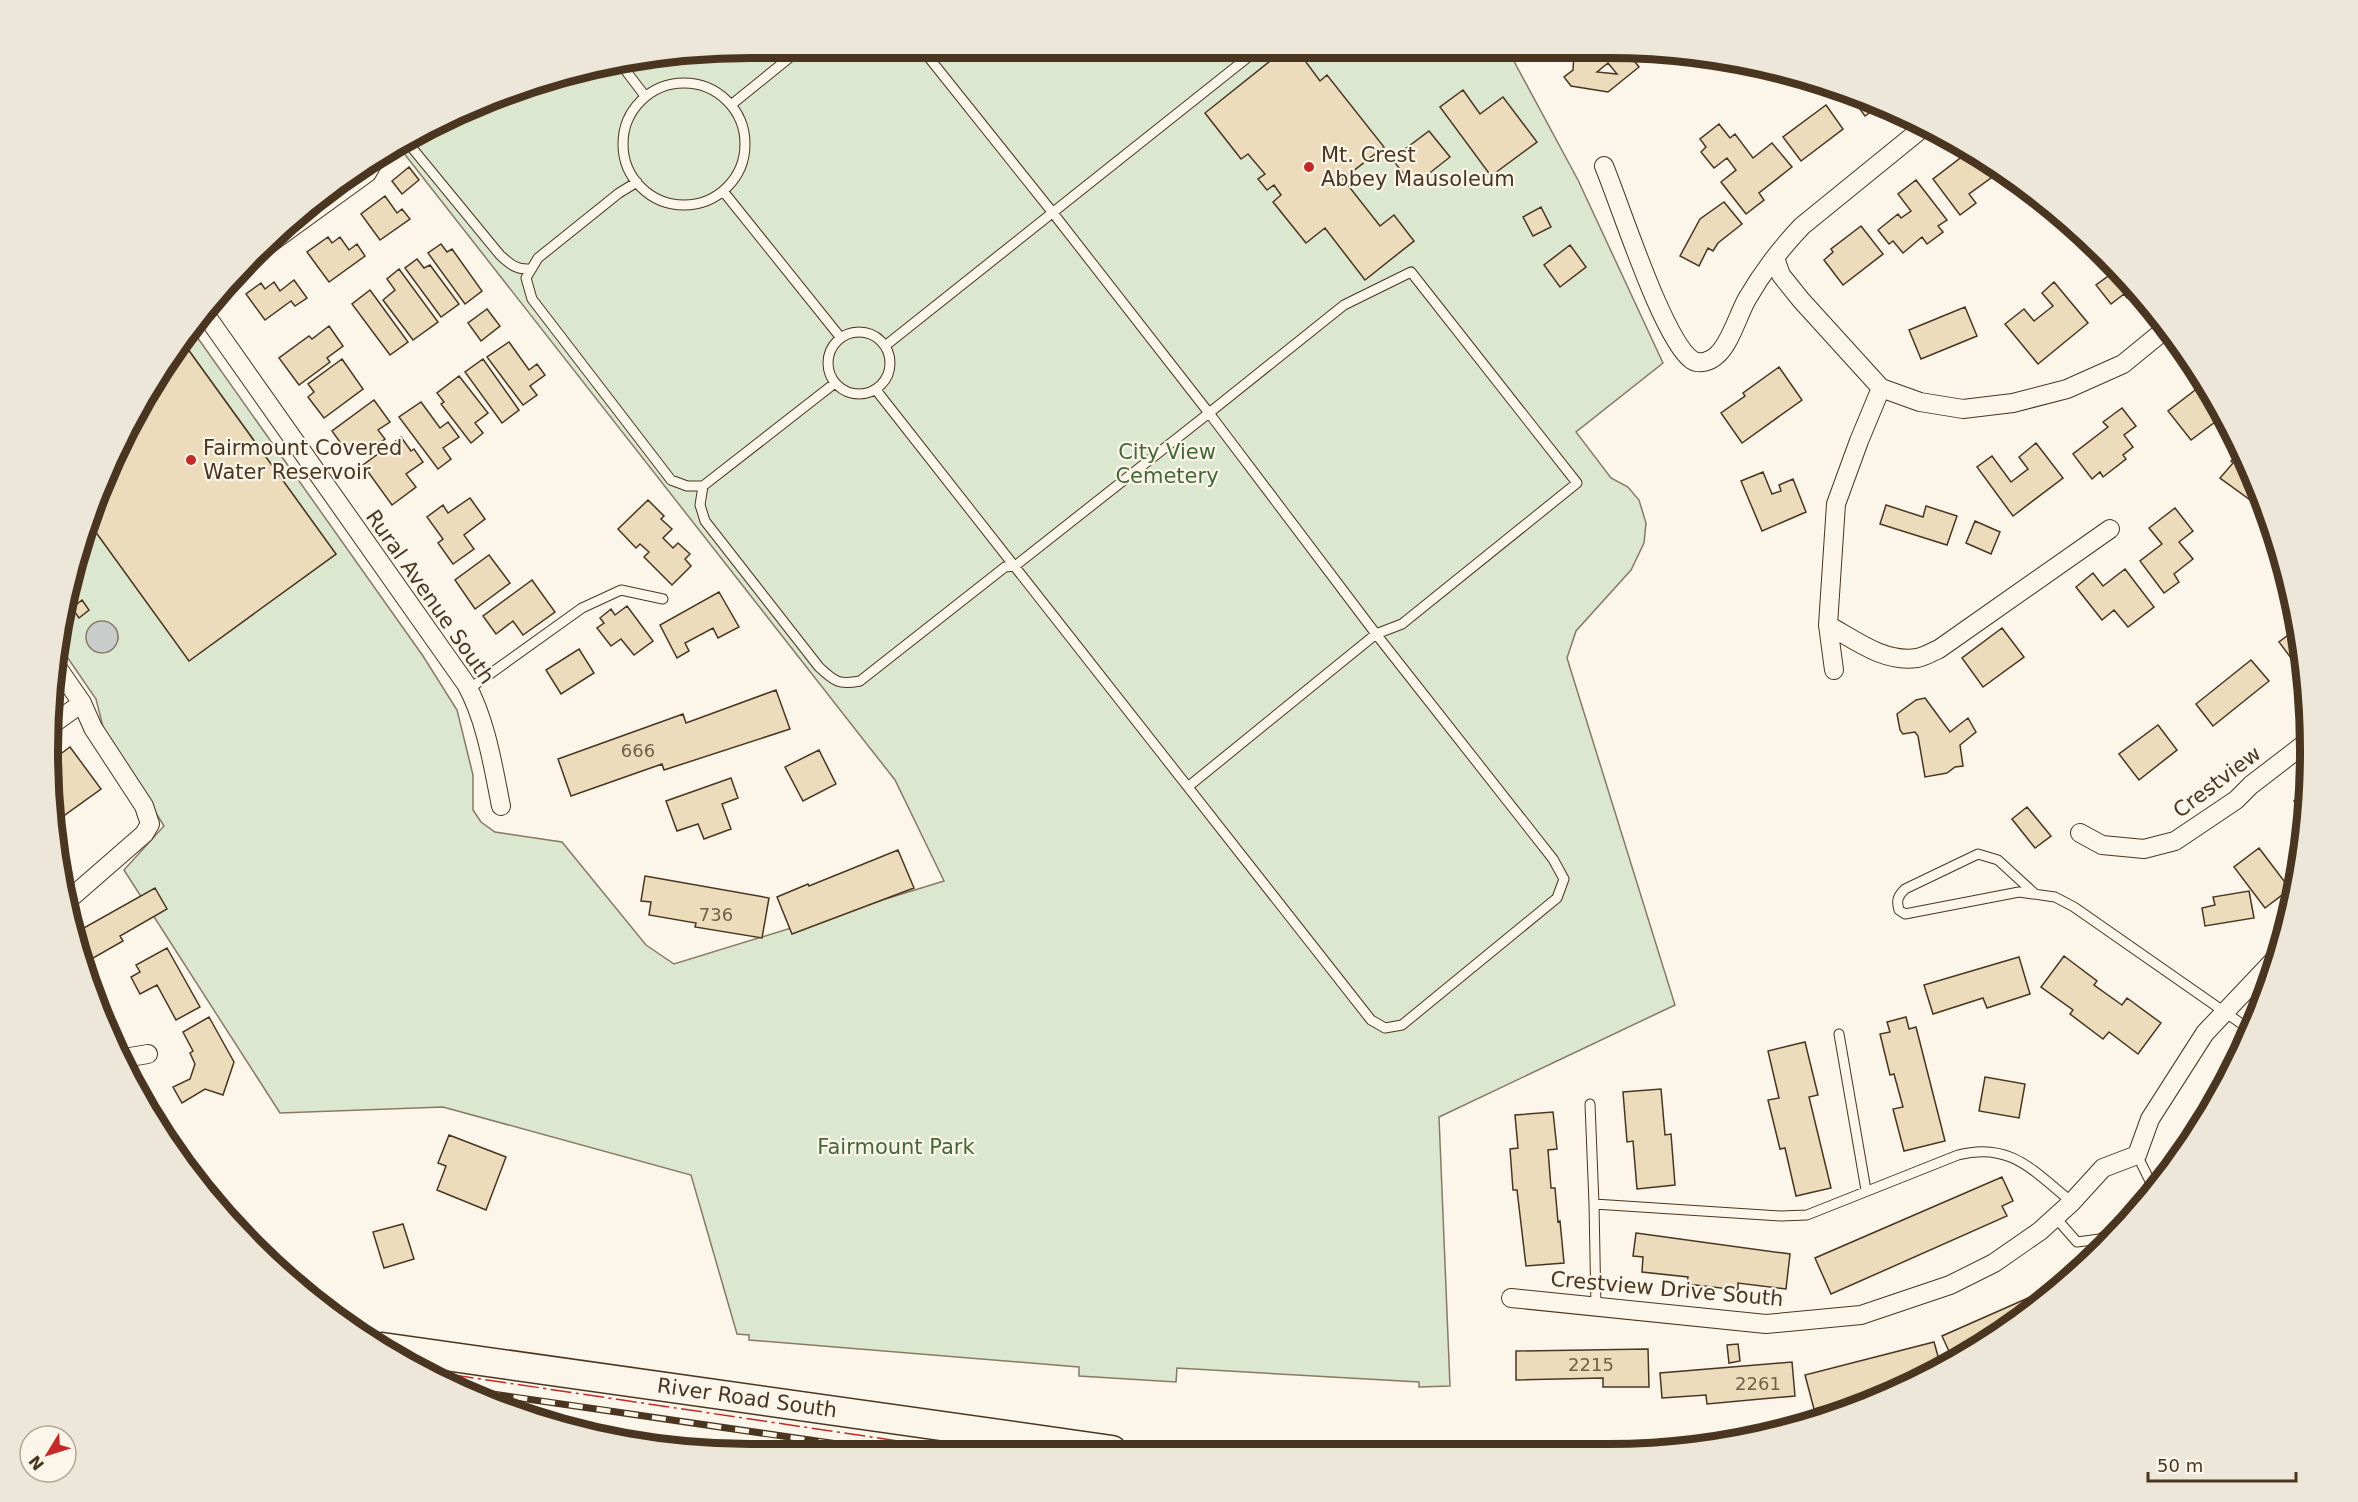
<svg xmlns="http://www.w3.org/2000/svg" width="2358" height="1502" viewBox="0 0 2358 1502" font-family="'DejaVu Sans',sans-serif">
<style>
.green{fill:#dce7d0;stroke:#887966;stroke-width:1.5;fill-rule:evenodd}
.water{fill:#c9cecd;stroke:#887966;stroke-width:1.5}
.building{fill:#ecdcbc;stroke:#4a3520;stroke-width:1.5;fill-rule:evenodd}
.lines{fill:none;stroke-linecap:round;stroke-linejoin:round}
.lane-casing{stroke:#4a3520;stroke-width:11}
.street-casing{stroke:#4a3520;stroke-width:20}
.primary-casing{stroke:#4a3520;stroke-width:31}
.lane{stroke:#fbf6e9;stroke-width:9}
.street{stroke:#fbf6e9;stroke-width:18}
.primary{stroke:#fbf6e9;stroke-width:28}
.rail-casing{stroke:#4a3520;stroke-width:7}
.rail{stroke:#fbf6e9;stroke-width:4.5;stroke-dasharray:14;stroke-linecap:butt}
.power{stroke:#c62828;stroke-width:1.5;stroke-dasharray:21 4.5 3 4.5;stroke-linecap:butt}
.poi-dot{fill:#c62828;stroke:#fbf6e9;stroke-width:2}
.labels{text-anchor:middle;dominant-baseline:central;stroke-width:4.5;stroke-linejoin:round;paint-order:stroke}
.number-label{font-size:18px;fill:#725f47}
.poi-label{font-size:21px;fill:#4a3520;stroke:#fbf6e9;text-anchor:start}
.park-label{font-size:21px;fill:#436837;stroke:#fbf6e9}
.street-label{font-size:21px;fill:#4a3520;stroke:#fbf6e9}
.rim{fill:none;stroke:#4a3520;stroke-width:8}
</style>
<rect width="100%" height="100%" fill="#fbf6e9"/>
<path class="green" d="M659,54H1510L1578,180L1663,363L1576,432L1611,478L1628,487L1639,500L1646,523L1644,543L1631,570L1576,631L1567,658L1675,1005L1439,1117L1450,1386L1419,1387V1382L1177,1368L1176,1382L1079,1376V1367L749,1340V1335L737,1334L691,1175L443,1107L280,1113L124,870L164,826L103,727L96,699L61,648L87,520L189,660L336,554L182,341L190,327L423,656L457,710L473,775V810L481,822L495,832L562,842L646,945L674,964L944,881L895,780L399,147L525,85ZM93,624L116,629L118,639L98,652C89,647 89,641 88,631Z"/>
<path class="water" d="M86 637a16 16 0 1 1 32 0a16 16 0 1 1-32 0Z"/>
<path class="building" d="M1279,54H1300L1320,81L1327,75L1384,147L1343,179L1380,226L1394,215L1414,241L1365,280L1325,228L1306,243L1273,202L1281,195L1274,185L1267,190L1258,179L1265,174L1248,154L1241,159L1205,113Z
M1574,54H1629L1639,67L1608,92L1571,86L1564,77L1573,70ZM1608,63L1617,74L1597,72Z
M1463,90L1480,114L1503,97L1537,142L1491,176L1440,107Z
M1849,94L1879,106L1865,116Z
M1826,105L1843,129L1801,161L1783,137Z
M1719,124L1730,138L1735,134L1753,158L1772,143L1792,167L1759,193L1764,200L1746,214L1721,182L1736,170L1727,158L1714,168L1701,152L1706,147L1700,139Z
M1429,131L1450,157L1413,186L1392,159Z
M1967,153L1990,169L1995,175L1969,194L1976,203L1960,215L1933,179Z
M409,167L419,180L402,194L392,181Z
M1916,180L1947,220L1938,226L1943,232L1927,244L1922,237L1903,253L1893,241L1889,244L1878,230L1898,214L1901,218L1911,211L1898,194Z
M385,196L397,213L402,209L410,219L380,240L361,214Z
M1724,202L1742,224L1718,243L1713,251L1708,248L1699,266L1680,256L1700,219Z
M1541,207L1551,227L1533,236L1523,217Z
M1861,226L1883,254L1843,285L1824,260L1833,252L1831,249Z
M328,237L332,243L340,237L349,250L357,244L365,256L329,282L307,252Z
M441,244L447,252L452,249L482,291L465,304L428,253Z
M1570,245L1586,267L1560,287L1544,265Z
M417,259L424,268L430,265L459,304L441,317L405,268Z
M2110,264L2135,292L2127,298L2124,294L2111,304L2096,285L2115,271Z
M399,269L438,322L413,340L383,300L395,290L387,279Z
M294,280L307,298L295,306L291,301L265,320L246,294L261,283L265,289L274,282L280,291Z
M2054,282L2088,323L2038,364L2005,324L2024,309L2034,321L2053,306L2042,293Z
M370,290L408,342L390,355L352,304Z
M1965,307L1977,336L1921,359L1909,330Z
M487,309L500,326L481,341L468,323Z
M329,326L343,346L327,358L330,362L299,385L279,358L309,336L312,339Z
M182,341L336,554L189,661L87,520L142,400Z
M509,342L529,370L537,364L545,375L530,386L537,395L523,405L487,357Z
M342,359L363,389L324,418L308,397L314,392L308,384Z
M483,359L519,410L502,423L465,372Z
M1779,367L1802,400L1742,443L1721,413L1745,396L1743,393Z
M459,376L488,413L475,423L483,433L471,443L441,404L444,402L437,393Z
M2203,384L2223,416L2191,440L2168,411Z
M374,400L390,422L378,430L385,439L364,454L357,445L347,452L332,431Z
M421,402L440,428L448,422L459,437L443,448L451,459L438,469L399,417Z
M2122,408L2136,426L2124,435L2133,447L2123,455L2126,459L2103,477L2100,472L2092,479L2073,454L2108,427L2103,422Z
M401,437L411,451L414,449L423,462L406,474L416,487L392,505L363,465Z
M2036,443L2063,478L2013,516L1977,467L1992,456L2011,482L2028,469L2019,457Z
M2242,453L2264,510L2220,478L2233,463L2231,461Z
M1763,472L1772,494L1781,491L1779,485L1793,479L1806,512L1762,531L1741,481Z
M470,498L485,519L464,535L474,549L453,564L438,543L443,539L427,517L443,505L448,513Z
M648,500L664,516L661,519L672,529L663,538L673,548L678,543L690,554L685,559L691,566L672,585L644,557L649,552L640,544L636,548L618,529Z
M1886,505L1923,517L1926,506L1957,516L1947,545L1880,524Z
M2175,508L2193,531L2179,542L2193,559L2174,574L2179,582L2164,593L2140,561L2162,544L2149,528Z
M1975,521L2000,532L1991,554L1966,543Z
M489,555L510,583L475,609L455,580Z
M2125,569L2154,607L2128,627L2114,610L2102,620L2076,587L2093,573L2103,586Z
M532,580L555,612L523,635L513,621L496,634L483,616Z
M719,592L739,627L718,638L713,628L685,643L689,651L677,658L660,625Z
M82,600L89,610L79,618L72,608Z
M627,606L653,641L634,655L621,639L611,646L597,628L604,623L600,618L611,609L615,615Z
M2002,628L2024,657L1983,687L1962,658Z
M2296,629L2301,657L2294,662L2279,642Z
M579,649L594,673L561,694L546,670Z
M2251,660L2269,681L2213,726L2196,704Z
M776,690L790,729L664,770L662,764L571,796L558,759L683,714L686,723Z
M1925,698L1950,732L1968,718L1976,732L1960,745L1963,766L1955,767L1947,773L1925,777L1918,736L1915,732L1903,734L1900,730L1897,714L1916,700Z
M2158,725L2177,750L2139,780L2119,754Z
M70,747L101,789L55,822L51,761Z
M819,750L836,784L803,801L785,767Z
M731,778L738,798L722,804L731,829L704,839L698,824L677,831L666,801Z
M2306,793L2305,816L2294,801Z
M2027,807L2051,836L2035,848L2012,819Z
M2259,848L2290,889L2265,908L2234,867Z
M898,850L914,888L792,934L777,897L808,884L809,886Z
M645,876L769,898L762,938L695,927L696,923L649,915L651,902L641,901Z
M155,888L167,909L120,936L123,941L88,961L73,934Z
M2249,891L2254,918L2205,926L2202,908L2215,905L2213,897Z
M167,948L200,1007L176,1020L157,985L140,994L131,977L140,972L136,965Z
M2064,956L2097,981L2094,985L2122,1005L2127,998L2161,1023L2138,1054L2109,1032L2103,1039L2070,1014L2073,1010L2041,987Z
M2019,957L2030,994L1987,1008L1983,998L1933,1014L1924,985Z
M209,1017L234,1062L223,1095L205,1089L182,1103L173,1087L190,1079L195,1064L190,1053L193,1051L183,1032Z
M1906,1017L1909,1029L1916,1027L1945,1141L1904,1151L1893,1109L1903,1107L1894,1074L1890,1075L1880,1034L1890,1032L1887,1022Z
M1805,1042L1818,1095L1809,1097L1831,1188L1796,1196L1785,1148L1780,1149L1768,1100L1779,1098L1768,1051Z
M1985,1077L2025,1084L2019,1118L1979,1111Z
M1661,1089L1665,1135L1671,1134L1675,1185L1637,1189L1633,1141L1627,1142L1623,1092Z
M1553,1112L1557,1149L1548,1150L1551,1188H1555L1558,1222L1560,1221L1564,1263L1526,1266L1517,1190H1513L1510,1149L1518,1148L1515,1115Z
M449,1135L506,1157L486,1210L437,1190L446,1166L438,1163Z
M2002,1177L2013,1201L2002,1206L2007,1216L1831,1294L1815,1258Z
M403,1224L414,1259L384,1268L373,1232Z
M1636,1233L1790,1254L1786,1289L1738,1283V1290L1687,1284L1688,1277L1642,1272L1643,1257L1633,1256Z
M2062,1283L2035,1309L1953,1360L1942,1336Z
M1934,1342L1941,1367L1918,1381L1814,1409L1805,1375Z
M1738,1344L1740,1361L1729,1363L1727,1345Z
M1648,1349L1649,1387H1603V1378L1516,1380V1351Z
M1792,1362L1795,1396L1707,1404L1706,1395L1662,1398L1660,1373Z"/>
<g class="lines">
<defs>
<path id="lane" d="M620,63L645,96
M623 144a61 61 0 1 1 122 0a61 61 0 1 1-122 0Z
M731,105L794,54
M408,143L500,255C510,264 516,270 530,269
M637,182L619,193L538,258L526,278L532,299L671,480L687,486H703L835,383
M723,191L841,338
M828 363a31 31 0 1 1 62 0a31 31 0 1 1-62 0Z
M885,346L1252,54
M876,390L1371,1020L1385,1028L1402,1025L1557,898L1564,879L1553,859L1376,634L1209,413L1344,305L1411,272L1577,483L1402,624L1376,634L1189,786
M703,486L700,505L705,521L819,667C835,682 839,685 860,681L1005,567L1015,566L1209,413L1053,213L926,54
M469,689L582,608L621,590L663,599
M2034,893L1998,860L1978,854L1905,889C1898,896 1896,900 1899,910L1905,914L2019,892L2055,897L2074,907L2249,1029
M1839,1034L1866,1190
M1590,1104L1594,1204
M2137,1155L2154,1189
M2055,1217L2077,1242L2100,1239L2128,1221
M1596,1308L1594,1204L1781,1216L1807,1215L1958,1155C2011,1141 2034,1172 2072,1202"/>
<path id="street" d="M1604,166C1620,204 1663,340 1692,360C1700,365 1711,361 1717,355C1730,344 1738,315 1747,299C1762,273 1781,248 1802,226L1925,126
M251,257L367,173L375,159
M1775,258L1781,275L1801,300L1881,388L1920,402L1963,409L2013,403L2067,389L2123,364L2167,328
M203,311L466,684C486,720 493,766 501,806
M1828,625C1855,640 1884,663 1917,658C1924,657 1932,652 1939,649L2110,529
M57,667L82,703L93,728L144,806L150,824L144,834L66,902
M1834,670L1828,625L1836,504L1859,441L1881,388
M50,726L82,703
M2080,833L2102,845L2144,849L2175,841L2236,800L2251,785L2307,742
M124,1058L148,1054
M1511,1298L1766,1324L1861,1315L1950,1285L1994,1263L2040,1231L2072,1202L2103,1168L2137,1155L2150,1119L2205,1033L2277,957"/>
<path id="primary" d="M382,1347L1112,1450"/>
</defs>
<use href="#lane" class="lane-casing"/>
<use href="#street" class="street-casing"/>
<use href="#primary" class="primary-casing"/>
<use href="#lane" class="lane"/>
<use href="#street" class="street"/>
<use href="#primary" class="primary"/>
<defs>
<path id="rail" d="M458,1389L872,1449"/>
</defs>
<use href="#rail" class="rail-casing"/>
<use href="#rail" class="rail"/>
<path class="power" d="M420,1370L952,1449"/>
</g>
<g class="poi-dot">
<circle cx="1309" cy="167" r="6"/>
<circle cx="191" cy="460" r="6"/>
</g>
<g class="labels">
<g class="number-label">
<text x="638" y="750">666</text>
<text x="716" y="914">736</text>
<text x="1591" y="1364">2215</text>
<text x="1758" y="1383">2261</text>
</g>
<g class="poi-label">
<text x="1321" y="155">Mt. Crest<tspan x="1321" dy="24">Abbey Mausoleum</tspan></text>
<text x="203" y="448">Fairmount Covered<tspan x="203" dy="24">Water Reservoir</tspan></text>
</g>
<g class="park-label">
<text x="1167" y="452">City View<tspan x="1167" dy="24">Cemetery</tspan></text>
<text x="896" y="1147">Fairmount Park</text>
</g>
<g class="street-label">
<text transform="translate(430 597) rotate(55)">Rural Avenue South</text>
<text transform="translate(2217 782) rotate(-37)">Crestview</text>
<text transform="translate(1667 1289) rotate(5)">Crestview Drive South</text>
<text transform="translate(747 1398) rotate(8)">River Road South</text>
</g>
</g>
<path d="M0 0H2358V1502H0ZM750 58H1608A692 692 0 0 1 2300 750V752A692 692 0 0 1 1608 1444H750A692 692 0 0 1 58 752V750A692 692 0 0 1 750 58Z" fill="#ede7d9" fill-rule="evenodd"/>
<path class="rim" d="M750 58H1608A692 692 0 0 1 2300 750V752A692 692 0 0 1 1608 1444H750A692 692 0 0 1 58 752V750A692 692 0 0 1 750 58Z"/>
<g transform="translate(48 1454) rotate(232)"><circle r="28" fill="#fbf6e9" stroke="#b4a999" stroke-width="1.5"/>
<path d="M0-4.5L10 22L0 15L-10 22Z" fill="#c62828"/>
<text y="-9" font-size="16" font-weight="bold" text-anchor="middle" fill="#4a3520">N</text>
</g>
<path d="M2148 1472v9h148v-9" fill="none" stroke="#4a3520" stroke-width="3"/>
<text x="2157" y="1472" font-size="18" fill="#4a3520" stroke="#fbf6e9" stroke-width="4.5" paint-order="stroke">50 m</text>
</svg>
